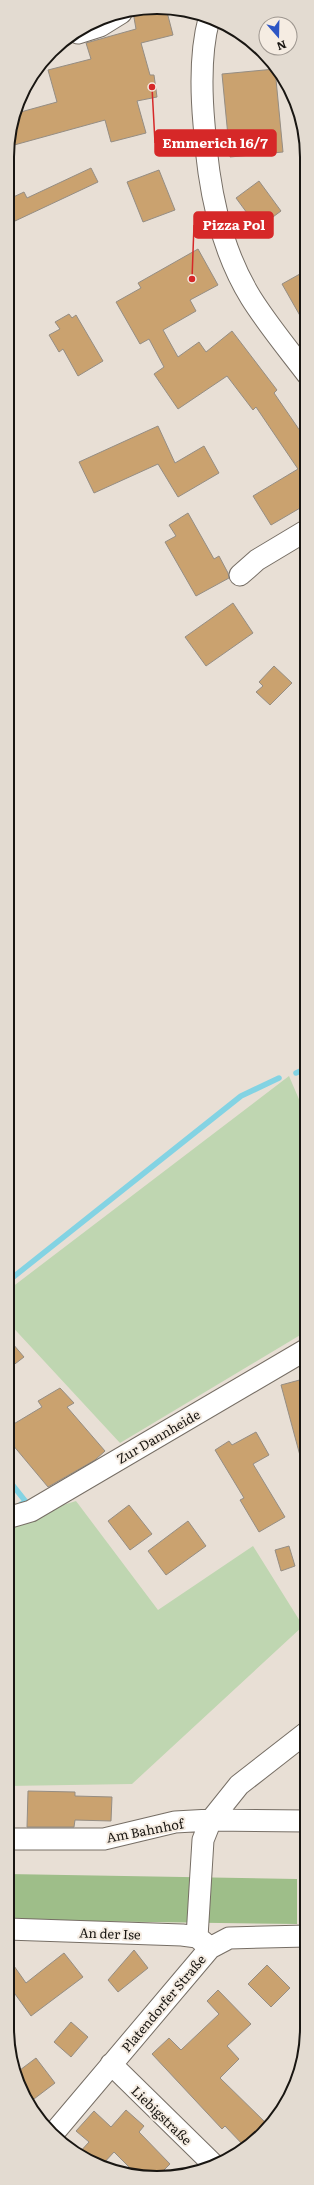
<svg xmlns="http://www.w3.org/2000/svg" width="314" height="2185" viewBox="0 0 314 2185" font-family="Literata,serif">
<style>
.green{fill:#bfd6b1}
.forest{fill:#9ebe89}
.lines{fill:none;stroke-linecap:round;stroke-linejoin:round}
.stream{stroke:#83d3e3;stroke-width:5.5}
.building{fill:#caa26f;stroke:#958d83}
.minor-casing{stroke:#766e65;stroke-width:23}
.path{stroke:#989189;stroke-width:2.5;stroke-dasharray:4 2;stroke-linecap:butt}
.minor{stroke:#fff;stroke-width:21}
.labels{text-anchor:middle;dominant-baseline:central;stroke-width:4;stroke-linejoin:round;paint-order:stroke}
.street-label{font-size:13px;fill:#191612;stroke:#f5ece2}
.rim{fill:none;stroke:#191612;stroke-width:2}
.leader{fill:none;stroke:#d62828;stroke-width:1.5}
.callout-dot{fill:#d62828;stroke:#f5ece2;stroke-width:1.5}
.callout{fill:#d62828;stroke:#d62828;stroke-width:1.5}
.callout-label{font-size:14px;text-anchor:middle;font-weight:bold;fill:#fff}
</style>
<rect width="100%" height="100%" fill="#e8dfd5"/>
<path class="green" d="M289,1076L307,1118V1331L120,1443L7,1321V1291Z
M76,1501L158,1610L253,1546L303,1626L132,1784L7,1786V1522Z"/>
<path class="forest" d="M7,1874L297,1879V1924L7,1920Z"/>
<g class="lines">
<path class="stream" d="M296,1073L307,1068
M7,1282L241,1096L279,1078
M7,1478L26,1502L21,1504"/>
</g>
<path class="building" d="M166,8L173,35L141,43L150,75H154L157,97L137,101L146,133L111,142L105,120L7,147L17,113L57,102L48,70L91,59L86,43L136,29L133,12Z
M275,69L283,152L230,157L222,74Z
M91,168L98,182L15,221L7,205V200L24,192L27,198Z
M159,170L175,210L143,222L127,182Z
M259,181L281,211L258,228L236,198Z
M198,249L218,285L190,300L196,311L163,330L178,357L199,342L206,352L232,331L277,390L274,393L307,441V504L271,525L253,496L298,469L256,407L253,410L227,376L178,409L154,374L164,367L149,339L140,344L116,302L141,288L138,283Z
M307,270V328L282,284Z
M69,314L72,318L76,315L103,361L78,376L63,349L59,352L49,335L60,329L55,322Z
M158,426L175,463L204,446L219,473L178,497L158,464L94,493L79,462Z
M188,513L214,559L219,556L228,573L229,578L196,596L165,542L176,536L169,525Z
M233,603L253,633L206,666L185,637Z
M274,666L292,683L270,705L256,692L263,686L259,682Z
M7,1337L24,1357L7,1370Z
M307,1378V1462L302,1463L281,1385Z
M60,1388L74,1403L67,1407L105,1451L95,1460L48,1487L7,1438V1428L42,1407L38,1401Z
M256,1432L269,1455L253,1464L285,1517L259,1532L240,1500L244,1498L215,1450L229,1441L232,1445Z
M129,1505L152,1534L130,1550L108,1521Z
M188,1521L206,1546L166,1575L148,1551Z
M289,1546L295,1566L281,1571L275,1550Z
M28,1791L75,1792V1796L112,1797L111,1821L75,1820L74,1827H27Z
M134,1950L148,1968L118,1992L108,1980Z
M64,1953L83,1977L31,2016L7,1983V1956L26,1983Z
M267,1965L290,1988L271,2007L248,1984Z
M218,1990L251,2024L227,2046L239,2059L220,2078L268,2125L256,2141L245,2147L225,2126L222,2129L152,2054L169,2038L181,2050L219,2014L207,2001Z
M71,2022L88,2037L71,2057L54,2042Z
M36,2058L55,2083L30,2102L18,2085L16,2073Z
M126,2110L144,2126L139,2132L170,2164L158,2176L147,2178L137,2175L114,2152L102,2165L91,2163L78,2154L89,2142L76,2131L94,2111L111,2127Z"/>
<g class="lines">
<defs>
<path id="minor" d="M209,19C200,52 201,90 204,124C208,184 219,246 251,298C268,325 288,349 307,374
M78,33L100,26L121,13
M240,575L257,560L307,530
M7,1518L31,1511L307,1349
M7,1839H104L175,1822L211,1820L307,1821
M7,1929L182,1935L197,1937L208,1946
M197,1937L203,1840L211,1820L239,1785L307,1732
M111,2064L214,2165
M52,2135L210,1948L229,1938L307,1936"/>
</defs>
<use href="#minor" class="minor-casing"/>
<path class="path" d="M302,392L307,399"/>
<use href="#minor" class="minor"/>
</g>
<g class="labels">
<g class="street-label">
<text transform="translate(158 1436) rotate(-30)">Zur Dannheide</text>
<text transform="translate(145 1830) rotate(-11)">Am Bahnhof</text>
<text transform="translate(110 1933) rotate(2)">An der Ise</text>
<text transform="translate(163 2003) rotate(-50)">Platendorfer Straße</text>
<text transform="translate(162 2115) rotate(44)">Liebigstraße</text>
</g>
</g>
<path d="M0 0H314V2185H0ZM157 14H157A143 143 0 0 1 300 157V2028A143 143 0 0 1 157 2171H157A143 143 0 0 1 14 2028V157A143 143 0 0 1 157 14Z" fill="#e3dbd1" fill-rule="evenodd"/>
<path class="rim" d="M157 14H157A143 143 0 0 1 300 157V2028A143 143 0 0 1 157 2171H157A143 143 0 0 1 14 2028V157A143 143 0 0 1 157 14Z"/>
<path class="leader" d="M152 87L155 143M192 279L194 225"/>
<g class="callout-dot">
<circle cx="152" cy="87" r="4"/>
<circle cx="192" cy="279" r="4"/>
</g>
<g class="callout">
<rect x="155" y="130" width="121" height="26" rx="4"/>
<rect x="194" y="212" width="79" height="26" rx="4"/>
</g>
<g class="callout-label">
<text x="215" y="148">Emmerich 16/7</text>
<text x="234" y="230">Pizza Pol</text>
</g>
<g transform="translate(278 36) rotate(160)"><circle r="19" fill="#f5ece2" stroke="#9d968f"/>
<path d="M0-3L7 15L0 10L-7 15Z" fill="#2d55c4"/>
<text y="-6" font-size="11" font-weight="bold" text-anchor="middle" fill="#191612">N</text>
</g>
</svg>
